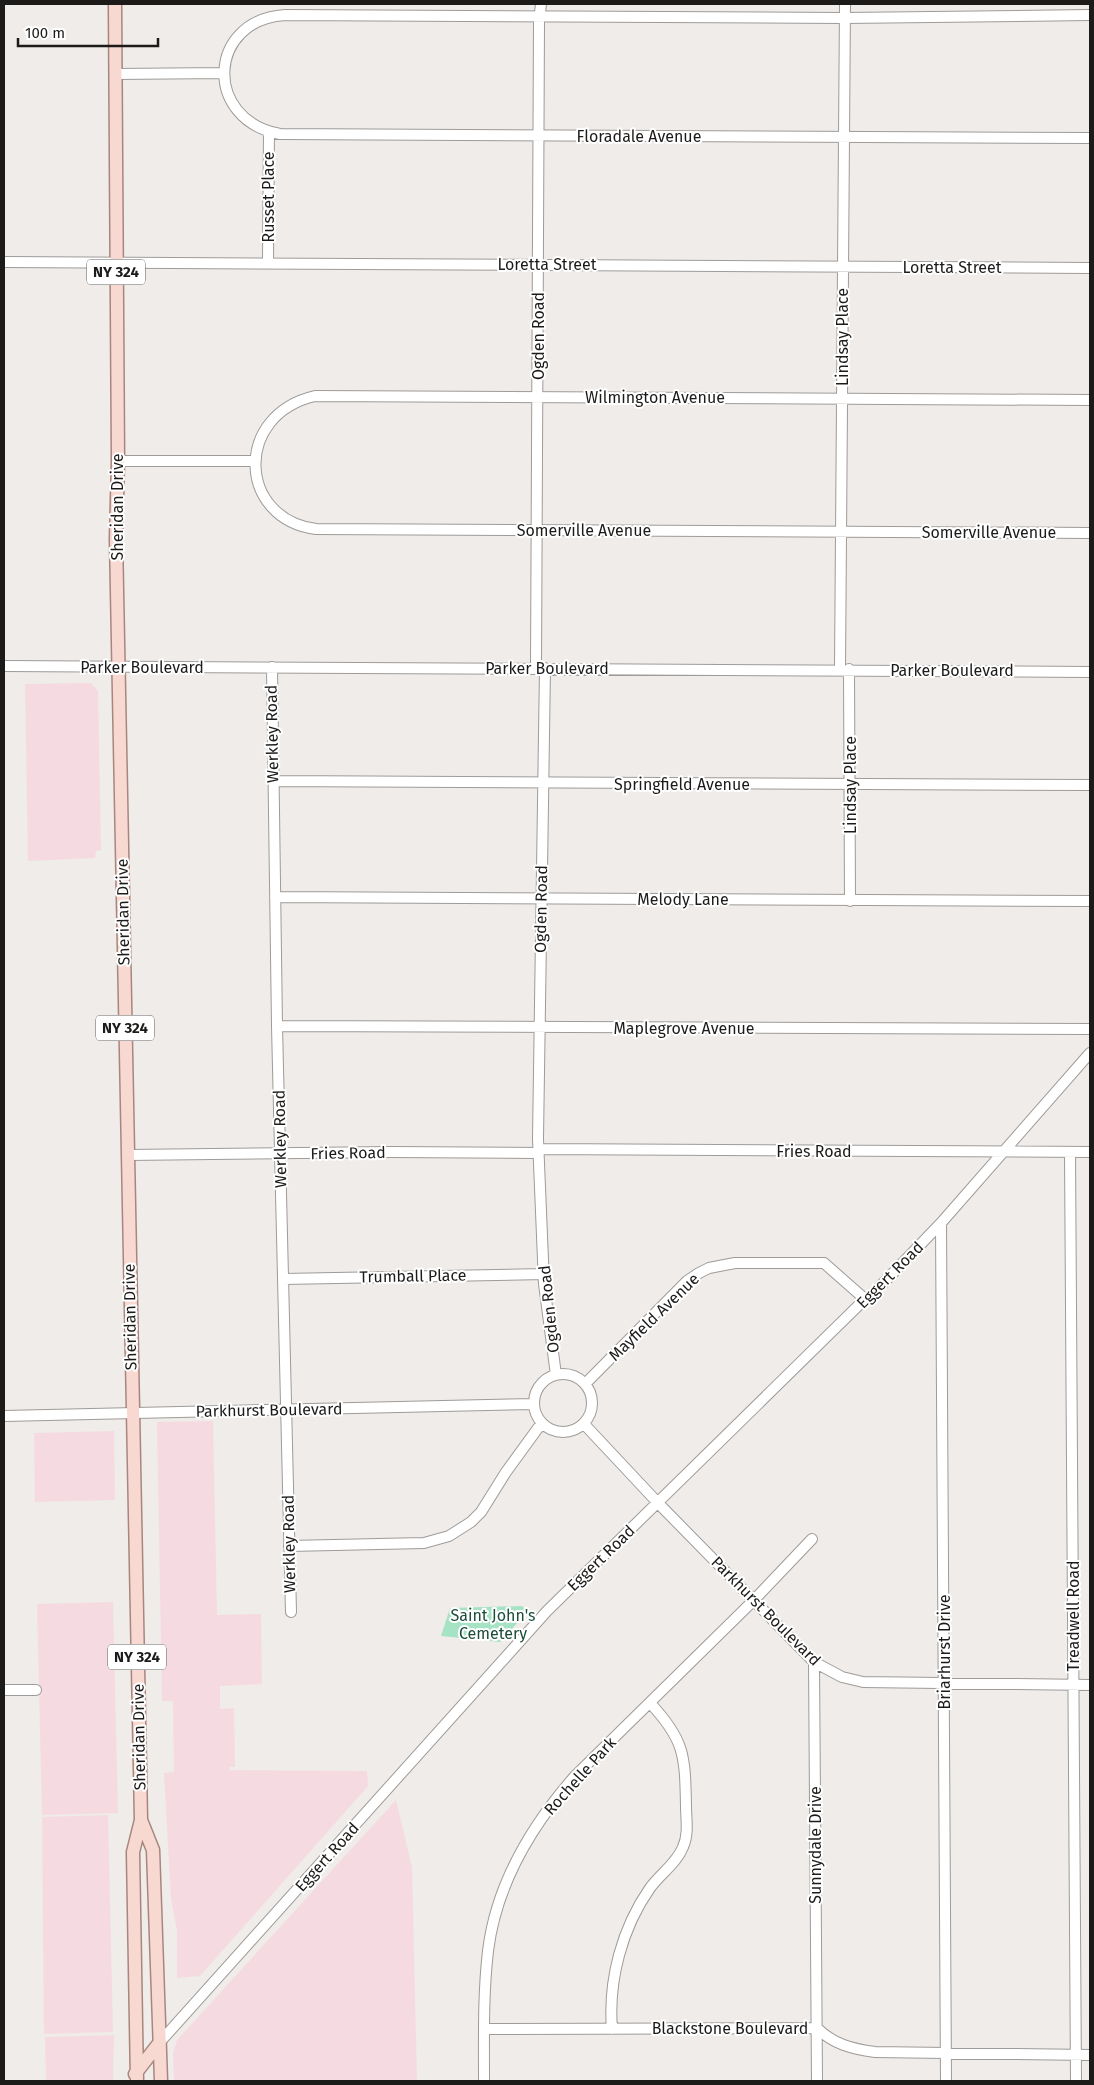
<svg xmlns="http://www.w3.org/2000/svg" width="1094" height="2085" viewBox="0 0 1094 2085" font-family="'Fira Sans',sans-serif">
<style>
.commercial{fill:#f5dbe1}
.green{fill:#a6e3c4}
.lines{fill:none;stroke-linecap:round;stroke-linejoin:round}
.minor-casing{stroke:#9e9b99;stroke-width:12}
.major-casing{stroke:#a8867e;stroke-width:15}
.minor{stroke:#fff;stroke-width:10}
.major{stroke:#f8d9d2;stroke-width:12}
.labels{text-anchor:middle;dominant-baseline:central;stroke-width:4;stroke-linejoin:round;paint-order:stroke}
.shield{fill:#fff;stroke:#605f5f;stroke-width:1}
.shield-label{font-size:15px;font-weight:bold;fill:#1c1b1a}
.street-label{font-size:16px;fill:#1c1b1a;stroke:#fff}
.park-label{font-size:16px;fill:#1b4d38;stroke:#fff}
</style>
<rect width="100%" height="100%" fill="#efece9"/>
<path class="commercial" d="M91,683L98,691L101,850L96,851L95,858L28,861L25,684Z
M213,1421L217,1615L261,1614L262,1684L220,1686V1709L234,1708L235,1767H230L229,1770L367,1771L368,1786L200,1976L177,1978V1930L171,1899L164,1773L174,1772L173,1701H162L157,1422Z
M114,1431L115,1500L35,1502L34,1433Z
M113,1602L118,1813L42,1815L37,1604Z
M396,1800L412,1867L417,2081H174L173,2053L177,2040Z
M108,1815L113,2032L44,2034L42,1817Z
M114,2035L113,2081H46L45,2037Z"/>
<path class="green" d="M522,1606L528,1611L500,1642L441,1636L450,1608Z"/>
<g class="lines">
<defs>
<path id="minor" d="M1090,15L845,18L285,15C207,20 203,120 280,134L1090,138
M115,74L223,73
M4,262L1090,268
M268,262L269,132
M1090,400L315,396C233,415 238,519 316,529L1090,533
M118,461H255
M4,666L1090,672
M272,667L277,1026L291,1612
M536,668L539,21L541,4
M545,668L538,1139L544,1284L556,1375
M840,669L845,4
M849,669L850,901
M273,781L1090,785
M275,897L1090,901
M277,1026L1090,1029
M539,1149L1090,1152
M1070,1152L1076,2081
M127,1155L391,1152L539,1153
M941,1223L946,2081
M283,1279L544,1274
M534 1403a29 29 0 1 1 58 0a29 29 0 1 1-58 0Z
M585,1384L687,1281L699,1273L709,1268L735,1263H824L866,1300
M4,1416L534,1404
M584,1424L658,1503L814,1662L842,1677L863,1682L1090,1685
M289,1546L424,1543L449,1536L471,1522L481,1512L506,1472L538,1428L543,1425
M814,1662L817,2081
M4,1690H36
M484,2029L817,2028C833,2044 852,2049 875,2052L1090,2055
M612,2029C608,1980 622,1928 650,1888C660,1874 677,1863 683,1847C689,1834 686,1819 686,1806C685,1756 685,1740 650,1703
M160,2042L547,1611L862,1302L868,1299L941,1223L1090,1053
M484,2081C484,2038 483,1994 488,1951C496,1885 532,1825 575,1776L753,1601L812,1539"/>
<path id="major" d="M115,4L118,461L116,539L141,1820L133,1852L137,2081
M141,1820L153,1850L161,2081
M135,2074L160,2042"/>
</defs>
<use href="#minor" class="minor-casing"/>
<use href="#major" class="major-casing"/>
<use href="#minor" class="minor"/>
<use href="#major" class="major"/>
</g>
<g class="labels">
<g class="shield">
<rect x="87" y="259.5" width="58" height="25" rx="4"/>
<rect x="96" y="1015.5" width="58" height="25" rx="4"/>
<rect x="108" y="1644.5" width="58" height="25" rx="4"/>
</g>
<g class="shield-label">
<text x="116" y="272">NY 324</text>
<text x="125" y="1028">NY 324</text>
<text x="137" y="1657">NY 324</text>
</g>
<g class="street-label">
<text x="639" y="136">Floradale Avenue</text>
<text transform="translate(268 197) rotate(-90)">Russet Place</text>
<text x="547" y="264">Loretta Street</text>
<text x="952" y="267">Loretta Street</text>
<text transform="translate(538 336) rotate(-90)">Ogden Road</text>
<text transform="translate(842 337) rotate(-90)">Lindsay Place</text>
<text x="655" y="397">Wilmington Avenue</text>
<text transform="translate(117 507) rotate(-90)">Sheridan Drive</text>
<text x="584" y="530">Somerville Avenue</text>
<text x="989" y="532">Somerville Avenue</text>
<text x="142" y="667">Parker Boulevard</text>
<text x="547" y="668">Parker Boulevard</text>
<text x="952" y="670">Parker Boulevard</text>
<text transform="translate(272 734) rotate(-91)">Werkley Road</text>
<text x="682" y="784">Springfield Avenue</text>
<text transform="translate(850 785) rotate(-90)">Lindsay Place</text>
<text x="683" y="899">Melody Lane</text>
<text transform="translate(541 909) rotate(-89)">Ogden Road</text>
<text transform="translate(123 912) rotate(-91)">Sheridan Drive</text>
<text x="684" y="1028">Maplegrove Avenue</text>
<text transform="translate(280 1139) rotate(-91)">Werkley Road</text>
<text x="814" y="1151">Fries Road</text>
<text transform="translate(348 1153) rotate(-1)">Fries Road</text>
<text transform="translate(890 1275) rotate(-45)">Eggert Road</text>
<text transform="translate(413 1276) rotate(-1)">Trumball Place</text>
<text transform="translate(549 1309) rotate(-96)">Ogden Road</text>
<text transform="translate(130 1317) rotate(-91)">Sheridan Drive</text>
<text transform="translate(654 1317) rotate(-44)">Mayfield Avenue</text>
<text transform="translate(269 1410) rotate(-1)">Parkhurst Boulevard</text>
<text transform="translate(289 1544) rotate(-91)">Werkley Road</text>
<text transform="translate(601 1558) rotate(-44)">Eggert Road</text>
<text transform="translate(766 1611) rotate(45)">Parkhurst Boulevard</text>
<text transform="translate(1073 1616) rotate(-90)">Treadwell Road</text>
<text transform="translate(944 1652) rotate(-90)">Briarhurst Drive</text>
<text transform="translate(139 1737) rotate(-91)">Sheridan Drive</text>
<text transform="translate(580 1776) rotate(-48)">Rochelle Park</text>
<text transform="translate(815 1845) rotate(-90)">Sunnydale Drive</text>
<text transform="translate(327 1857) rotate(-48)">Eggert Road</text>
<text x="730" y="2028">Blackstone Boulevard</text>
</g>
<g class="park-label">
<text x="493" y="1615">Saint John's<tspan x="493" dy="18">Cemetery</tspan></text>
</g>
</g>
<rect width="1094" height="2085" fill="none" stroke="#1c1b1a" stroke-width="10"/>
<path d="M18 38v8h140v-8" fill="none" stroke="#1c1b1a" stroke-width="2.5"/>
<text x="25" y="38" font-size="15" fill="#1c1b1a" stroke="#ffffff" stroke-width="4" paint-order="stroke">100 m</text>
</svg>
